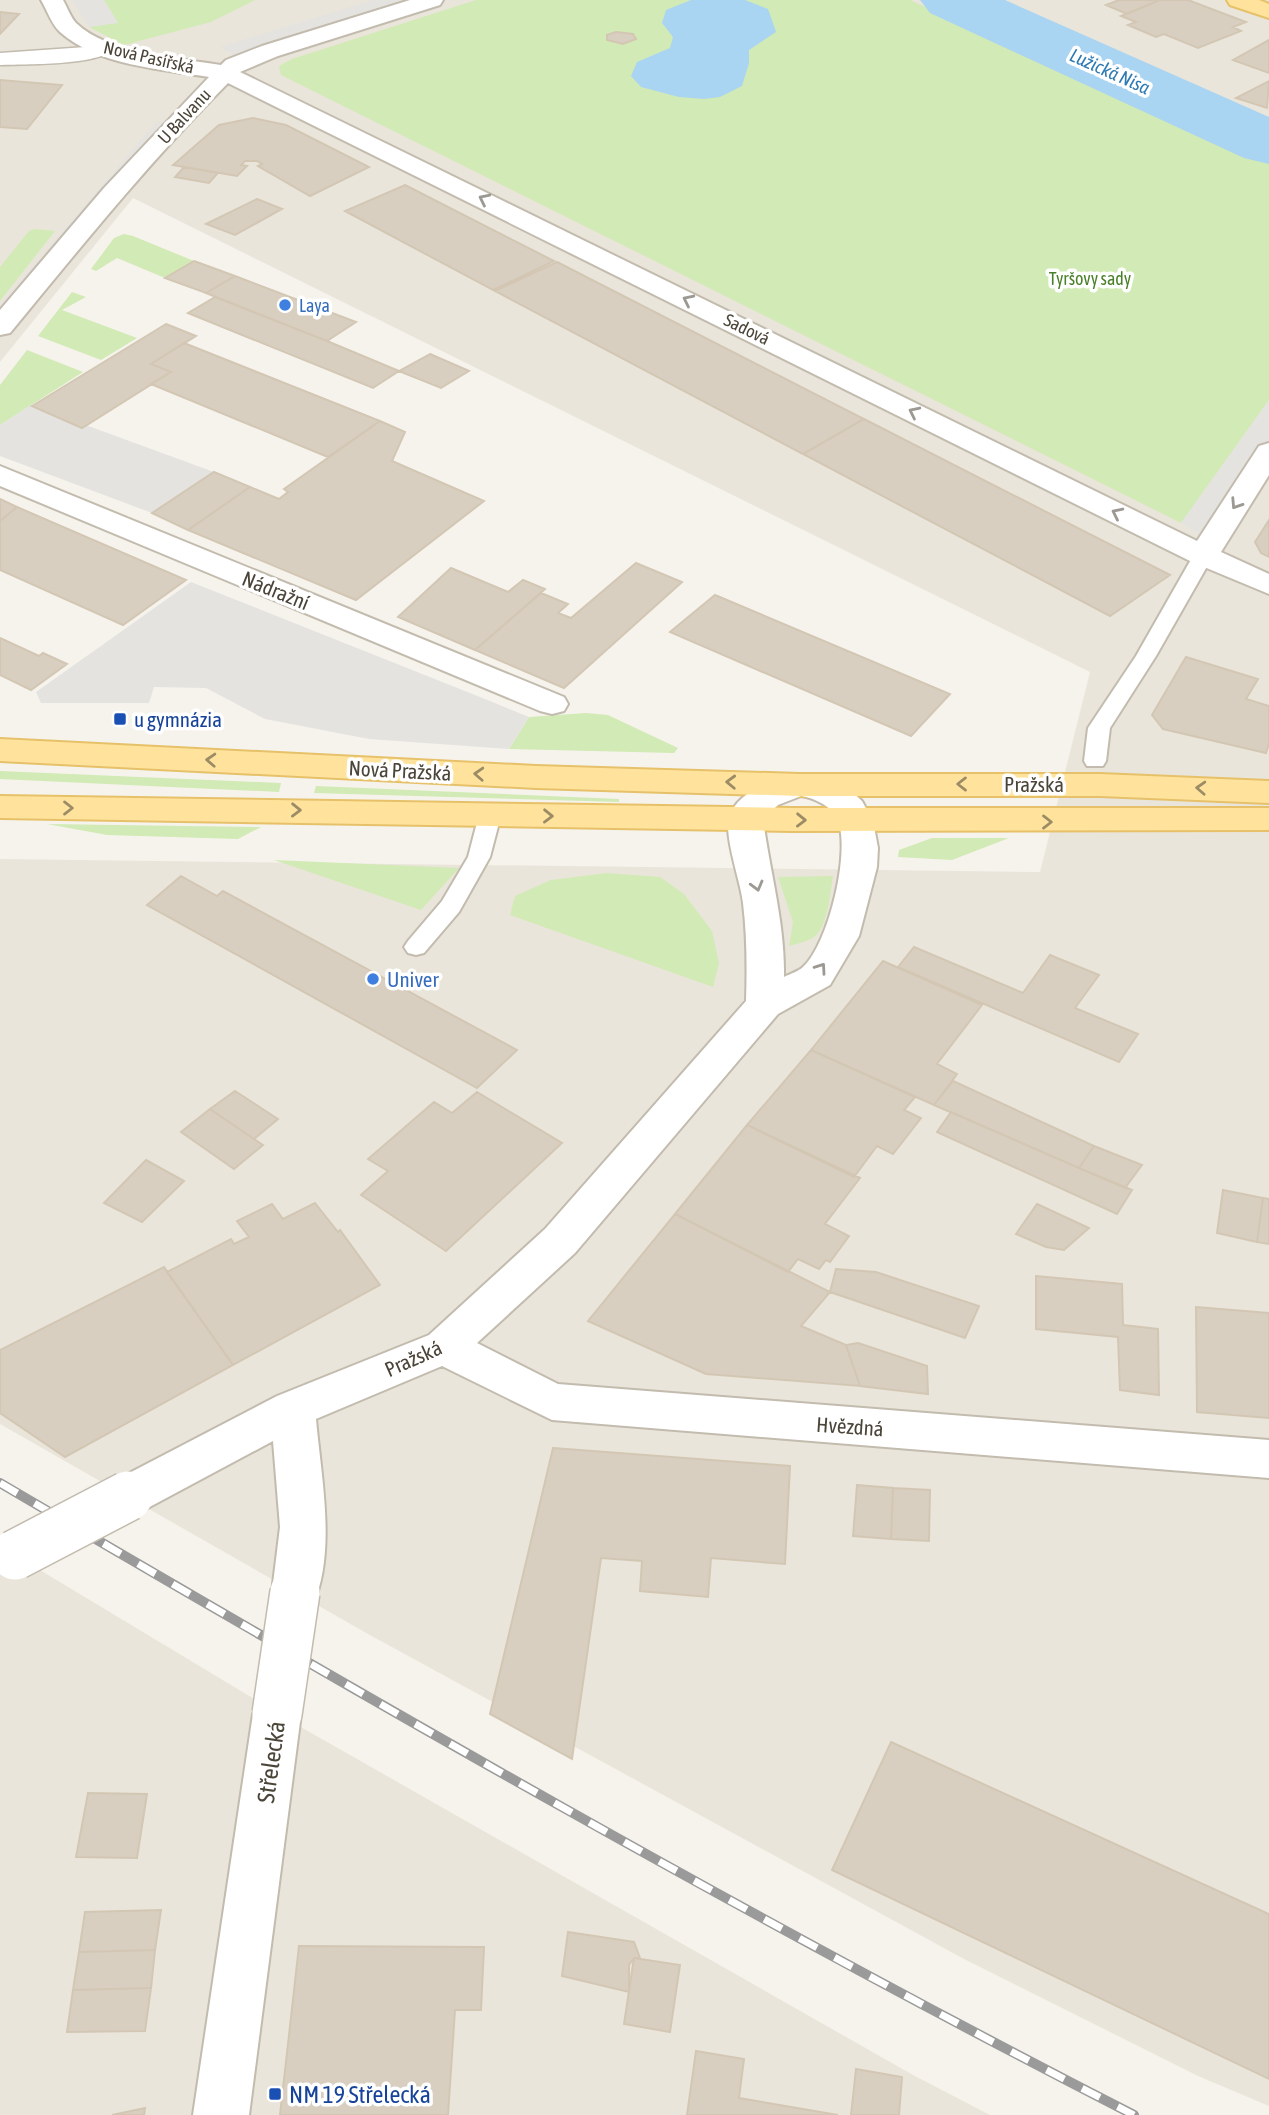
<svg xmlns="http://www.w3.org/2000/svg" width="1269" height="2115" viewBox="0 0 1269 2115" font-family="'Asap Condensed',sans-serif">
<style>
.residential{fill:#eae5da}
.green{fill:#d2eab5}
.parking{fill:#e5e3e0}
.water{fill:#a9d4f2}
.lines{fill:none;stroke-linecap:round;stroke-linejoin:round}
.river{fill:#a9d4f2;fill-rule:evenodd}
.building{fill:#d8cfc1;stroke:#d3c7b4;stroke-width:2}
.service-casing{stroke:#c2bbae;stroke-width:4}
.pedestrian-casing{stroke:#c2bbae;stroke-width:3}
.minor-casing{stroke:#c2bbae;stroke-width:4}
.primary-casing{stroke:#e6c16a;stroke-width:4}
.service{fill:#fff;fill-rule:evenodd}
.pedestrian{fill:#fff;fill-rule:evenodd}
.minor{fill:#fff;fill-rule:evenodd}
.primary{fill:#ffe39c;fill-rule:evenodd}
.rail-casing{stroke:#9a9a9a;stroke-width:10}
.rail{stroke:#fff;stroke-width:7;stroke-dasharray:20;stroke-linecap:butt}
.minor-bridge-casing{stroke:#c2bbae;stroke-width:52;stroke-linecap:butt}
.minor-bridge{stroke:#fff;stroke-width:49}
.oneway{stroke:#9c9892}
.oneway2{stroke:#9c8c66}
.shop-dot{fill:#3f7fe0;stroke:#fff;stroke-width:2.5}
.transit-dot{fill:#1a4fb4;stroke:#fff;stroke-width:2.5}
.labels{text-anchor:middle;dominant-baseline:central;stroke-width:7;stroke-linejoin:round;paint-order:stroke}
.far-street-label{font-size:18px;fill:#4b4439;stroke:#fff}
.far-park-label{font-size:18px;fill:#4a7f2a;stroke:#fff}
.far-shop-label{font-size:18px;fill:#366cbe;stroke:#fff;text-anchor:start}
.far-water-label{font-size:19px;font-style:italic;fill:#2e7ab2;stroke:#fff}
.street-label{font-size:21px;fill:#4b4439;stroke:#fff}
.transit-label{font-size:21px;fill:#164399;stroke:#fff;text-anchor:start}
.shop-label{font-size:21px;fill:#366cbe;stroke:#fff;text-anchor:start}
.near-street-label{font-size:24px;fill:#4b4439;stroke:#fff}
.near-transit-label{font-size:24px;fill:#164399;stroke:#fff;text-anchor:start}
</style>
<rect width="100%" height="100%" fill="#f6f3ec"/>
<path class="residential" d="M0,0H1269V2106L1198,2076L964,1959L368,1634L0,1424V859L1040,872L1090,672L133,198L0,362Z
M0,1546L299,1726L913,2075L990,2115H0Z"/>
<path class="green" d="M104,0H255L211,22L124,45L89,27L117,22Z
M476,0H910L1269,163V400L1181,523L281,75L279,66L292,59Z
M35,229L55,231L0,301V267L29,231Z
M124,234L133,236L194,261L165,278L117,258L96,271L91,269L114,238Z
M72,292L86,297L62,310L137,338L101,360L38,336Z
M27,350L83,372L0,425V385Z
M586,713L608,715L678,748L674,753L509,749L529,717Z
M0,771L281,783L279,792L0,779Z
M316,786L619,799V802L314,793Z
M47,824L261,827L238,839L107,835Z
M932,838H1009L952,860L898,857L899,850Z
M274,860L459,868L421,910Z
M607,873L660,877L684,894L712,931L719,963L713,987L510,915L515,896L551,880Z
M833,876C830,893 828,931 811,939C804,942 796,944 789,946L793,922L778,877Z"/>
<path class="parking" d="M72,0H104L118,23L89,27Z
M372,0H414L235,56L220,47Z
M157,121L170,122L0,308V305Z
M1269,400V456L1212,541L1181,523Z
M31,405L214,472L152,513L0,456V425Z
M191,582L485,699L529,717L509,749L369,739L265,719L206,688L154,687L149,703H41L36,692Z"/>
<path class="water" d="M691,0H745L768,9L776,32L749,50V63L742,86L720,97L704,99L679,97L641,87L631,76L637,62L670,48L673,37L662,23L666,10Z"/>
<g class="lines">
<path class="river" d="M920,0H1005L1269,117V164L1244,158L930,13Z"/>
</g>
<path class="building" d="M1119,0H1160L1127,14L1106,5Z
M1160,0H1188L1246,22L1233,27L1241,31L1198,48L1164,34L1156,37L1128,25L1136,22L1121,16Z
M0,12L19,14L0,34Z
M616,32L633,34L636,39L623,44L607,40V35Z
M1269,40V73L1233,60Z
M0,80L62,85L27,129L0,127Z
M1269,81L1267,108L1236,98Z
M253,118L286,125L369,167L310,196L258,166L262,164L257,161H245L241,165L247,166L237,176L173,165L219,125Z
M184,167L218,173L209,183L175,177Z
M405,185L554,261L493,290L345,211Z
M257,199L282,209L235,235L206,224Z
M194,261L235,276L206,293L165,278Z
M557,262L864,419L803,454L495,291Z
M235,276L356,322L327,341L206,293Z
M215,297L327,341L399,371L373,388L188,313Z
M166,324L196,336L151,364L171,372L82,428L32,406Z
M184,343L380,421L328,457L151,384L171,372L151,364Z
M430,354L469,371L441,388L399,371Z
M864,419L1170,575L1110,616L803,454Z
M380,421L405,432L392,461L484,501L356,600L188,530L250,487L279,499L288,492L284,489Z
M214,472L250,487L188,530L152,513Z
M0,499L17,507L0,521Z
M17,507L186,580L123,625L0,570V521Z
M1269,520V557L1261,553L1255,542Z
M636,563L682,582L564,688L475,650L541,593L568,604L558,613L571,618Z
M451,568L508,592L523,580L545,589L475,650L398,617Z
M715,595L950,694L911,736L670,632Z
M0,638L39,656L43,653L67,664L31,690L0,675Z
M1186,657L1258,679L1246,699L1269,706V743L1266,753L1163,729L1152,715Z
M181,876L217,896L223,891L517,1050L477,1088L147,905Z
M914,947L1023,993L1050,955L1099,975L1075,1008L1138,1034L1119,1062L898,967Z
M883,961L982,1005L937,1064L957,1074L934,1105L811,1050Z
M811,1050L915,1097L904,1110L921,1118L893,1154L877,1146L854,1177L747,1125Z
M953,1081L1094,1146L1079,1168L934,1105Z
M235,1091L278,1119L254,1139L210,1109Z
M477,1092L562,1143L446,1251L361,1195L388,1171L368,1159L434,1102L452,1113Z
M210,1109L254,1139L263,1145L234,1169L181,1132Z
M951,1112L1079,1168L1132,1190L1117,1214L937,1132Z
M747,1125L860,1178L825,1224L849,1236L830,1262L826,1260L819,1269L798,1259L788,1272L675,1214Z
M1094,1146L1142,1165L1125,1188L1079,1168Z
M146,1160L184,1181L142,1222L104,1203Z
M1223,1190L1263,1198L1257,1242L1217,1233Z
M1263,1198L1269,1199V1244L1257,1242Z
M315,1203L338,1232L340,1230L380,1285L233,1365L167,1272L231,1239L234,1244L249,1237L237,1221L272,1204L283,1219Z
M1037,1204L1089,1228L1064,1250L1046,1247L1016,1234Z
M675,1214L830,1292L801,1326L846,1345L860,1386L706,1374L588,1321Z
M164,1267L233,1365L65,1457L0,1413V1350Z
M836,1269L876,1272L979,1306L965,1338L830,1292Z
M1036,1276L1122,1284L1123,1325L1158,1329L1159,1395L1120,1390L1118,1337L1036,1329Z
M1196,1307L1269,1313V1418L1197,1412Z
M858,1343L927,1366L928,1394L860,1386L846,1345Z
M553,1448L790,1466L785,1564L711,1558L708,1597L640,1591L642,1561L601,1558L572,1759L490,1714Z
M857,1485L893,1488L891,1539L853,1536Z
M893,1488L930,1490L929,1541L891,1539Z
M891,1742L1269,1914V2079L832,1870Z
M88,1793L147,1794L137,1858L76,1857Z
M161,1910L155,1950L79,1952L85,1912Z
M568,1932L634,1942L640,1958H634L629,1965V1992L562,1976Z
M299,1946L484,1947L481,2010H455L448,2115H280Z
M155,1950L151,1988L73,1990L79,1952Z
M634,1958L680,1965L670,2032L624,2024Z
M151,1988L145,2031L67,2032L73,1990Z
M696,2051L744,2059L739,2098L838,2115H687Z
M856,2069L902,2077L899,2115H851Z
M145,2108L144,2115H112Z"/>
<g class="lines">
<defs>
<path id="service" d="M1203,550L1213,556L1156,656L1110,728L1106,761L1103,766H1087L1084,761L1088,728L1136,656L1193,556Z
M490,808L498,810L501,815L490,857L459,912L424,953L416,955L408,953L404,947L408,941L442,901L468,857L479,815L482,810Z"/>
<path id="pedestrian" d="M103,42L111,43L114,48C101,66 23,64 0,65V53L86,47Z"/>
<path id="minor" d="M41,0H63C67,7 71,18 76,23C108,54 179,58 221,65L226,60L262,46L410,0H443L440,5L278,56L240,72L1197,541L1259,446L1269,443V475L1221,552L1269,574V594L1192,562L228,83C150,161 80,248 10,333L0,335V310L104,188L209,77C161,69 98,66 60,32C52,25 47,10 41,0Z
M0,466L564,697L568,704L564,711L552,714L540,711L0,486Z
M799,774L826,779L850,790L862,801L873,821L878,848L877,867L859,936L830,985L778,1014L575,1253L477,1343L558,1384L1269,1440V1478L552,1420L442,1366L316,1419C321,1477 337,1553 312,1607L295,1613L278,1607L272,1592L280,1527L273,1441L144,1510L128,1516L112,1510L105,1496L112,1482L277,1396L429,1335L545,1229L746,1001C747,968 747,936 743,903C741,883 724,837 729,818C737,790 774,781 799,774ZM801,796C814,798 831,806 837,818C852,849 828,945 803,967C799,971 790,974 784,977C785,923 770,873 763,819L778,805Z
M277,1691L294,1698L301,1714L249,2115H193L253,1714L260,1698Z"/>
<path id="primary" d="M1227,0H1259L1269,4V18L1230,5Z
M0,739L536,766L799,774H1100L1269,781V803L1100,796H799L536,788L0,761Z
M0,796L793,808H1269V830L793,831L0,818Z"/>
</defs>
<use href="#service" class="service-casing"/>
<use href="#pedestrian" class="pedestrian-casing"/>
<use href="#minor" class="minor-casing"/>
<use href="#primary" class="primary-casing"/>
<use href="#service" class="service"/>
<use href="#pedestrian" class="pedestrian"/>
<use href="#minor" class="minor"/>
<use href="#primary" class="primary"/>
<defs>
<path id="rail" d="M0,1483C373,1702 749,1918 1134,2115"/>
</defs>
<use href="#rail" class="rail-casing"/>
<use href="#rail" class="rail"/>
<defs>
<path id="minor-bridge" d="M15,1555L128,1496
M277,1714L295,1592"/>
</defs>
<use href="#minor-bridge" class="minor-bridge-casing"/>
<use href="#minor-bridge" class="minor-bridge"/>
</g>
<defs><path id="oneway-chevron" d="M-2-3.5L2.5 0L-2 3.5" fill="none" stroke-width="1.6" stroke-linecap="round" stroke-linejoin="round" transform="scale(1.75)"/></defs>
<g class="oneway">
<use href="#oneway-chevron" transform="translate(484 199) rotate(-154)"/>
<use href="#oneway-chevron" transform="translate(688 300) rotate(-154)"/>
<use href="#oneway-chevron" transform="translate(914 412) rotate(-154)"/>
<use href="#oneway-chevron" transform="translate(1236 504) rotate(123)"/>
<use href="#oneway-chevron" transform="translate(1117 513) rotate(-154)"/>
<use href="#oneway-chevron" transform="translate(757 886) rotate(75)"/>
<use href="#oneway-chevron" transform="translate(821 968) rotate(-55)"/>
</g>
<g class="oneway2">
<use href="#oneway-chevron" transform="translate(211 760) rotate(-177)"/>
<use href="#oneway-chevron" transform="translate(479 774) rotate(-177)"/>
<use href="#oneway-chevron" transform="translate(731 782) rotate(-178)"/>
<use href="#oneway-chevron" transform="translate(962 784) rotate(180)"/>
<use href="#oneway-chevron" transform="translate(1201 788) rotate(-177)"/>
<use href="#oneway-chevron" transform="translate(68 808)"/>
<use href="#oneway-chevron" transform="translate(296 810) rotate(1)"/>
<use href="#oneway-chevron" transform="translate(548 816) rotate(1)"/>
<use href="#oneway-chevron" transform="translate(801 820) rotate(1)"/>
<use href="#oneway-chevron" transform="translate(1047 822)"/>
</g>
<g class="shop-dot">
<circle cx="285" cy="305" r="7"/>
<circle cx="373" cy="979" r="7"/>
</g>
<g class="transit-dot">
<rect x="113" y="712" width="14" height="14" rx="3.5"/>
<rect x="268" y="2087" width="14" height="14" rx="3.5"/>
</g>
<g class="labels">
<g class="far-street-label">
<text transform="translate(149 57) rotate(13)">Nová Pasířská</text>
<text transform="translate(184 116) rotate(-47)">U Balvanu</text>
<text transform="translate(747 329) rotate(26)">Sadová</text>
</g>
<g class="far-park-label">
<text x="1090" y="278">Tyršovy sady</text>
</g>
<g class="far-shop-label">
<text x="299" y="305">Laya</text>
</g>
<g class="far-water-label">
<text transform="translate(1110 71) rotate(24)">Lužická Nisa</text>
</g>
<g class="street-label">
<text transform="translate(276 590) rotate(22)">Nádražní</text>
<text transform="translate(400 770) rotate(3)">Nová Pražská</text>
<text x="1034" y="784">Pražská</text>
<text transform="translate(413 1358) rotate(-24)">Pražská</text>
<text transform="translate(850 1426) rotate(4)">Hvězdná</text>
</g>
<g class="transit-label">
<text x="134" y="719">u gymnázia</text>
</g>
<g class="shop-label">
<text x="387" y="979">Univer</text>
</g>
<g class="near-street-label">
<text transform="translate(271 1762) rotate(-82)">Střelecká</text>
</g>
<g class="near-transit-label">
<text x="289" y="2094">NM 19 Střelecká</text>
</g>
</g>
</svg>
